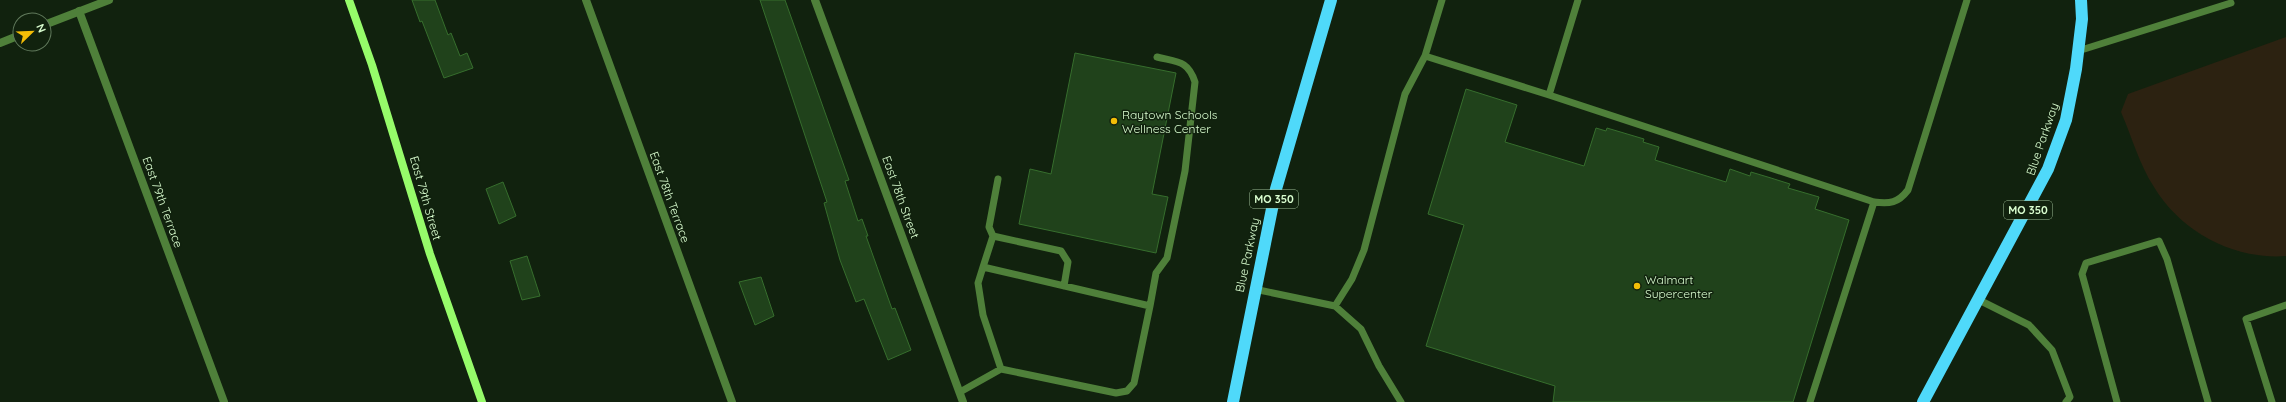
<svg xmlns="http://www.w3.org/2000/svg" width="2286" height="402" viewBox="0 0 2286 402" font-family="Quicksand,sans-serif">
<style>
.green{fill:#2c2211}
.building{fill:#20421b;stroke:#366e2d}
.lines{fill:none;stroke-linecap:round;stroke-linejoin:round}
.lane{stroke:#4f803a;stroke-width:7}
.street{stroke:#4f803a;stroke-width:8}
.secondary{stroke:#96fb6a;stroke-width:8}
.highway{stroke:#4fd9fa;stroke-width:12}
.poi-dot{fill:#f3bd07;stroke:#11220e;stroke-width:1.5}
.labels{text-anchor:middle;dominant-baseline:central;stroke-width:3;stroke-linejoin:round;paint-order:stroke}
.shield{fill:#11220e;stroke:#9ebc96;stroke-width:1}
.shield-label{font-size:11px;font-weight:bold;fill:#dafed0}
.poi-label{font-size:12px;fill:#dafed0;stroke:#11220e;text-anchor:start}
.street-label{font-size:12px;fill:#dafed0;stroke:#11220e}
</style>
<rect width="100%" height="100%" fill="#11220e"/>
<path class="green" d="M2286,37V256C2234,260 2181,232 2154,187C2139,164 2132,137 2121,112L2128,94Z"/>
<path class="building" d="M412,0H435L448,35L451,33L460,56L467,53L473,68L444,78L422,21L420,22Z
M760,0H785L849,180L845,181L858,221L862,219L868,236H866L892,309L895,308L911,350L888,360L864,299L856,302L840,260L824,203L827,202Z
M1075,53L1176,73L1152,194L1168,197L1156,253L1019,224L1030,169L1051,174Z
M1466,89L1517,105L1505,142L1584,166L1596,128L1606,131L1607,128L1644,139L1643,142L1659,147L1655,160L1726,182L1730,169L1750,176L1751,172L1771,178L1790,184L1788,188L1819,197L1815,209L1849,220L1793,402H1553L1555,386L1426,346L1464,225L1428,214Z
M503,182L516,216L499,224L486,189Z
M527,256L540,296L522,300L510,261Z
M761,277L774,316L755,325L739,282Z"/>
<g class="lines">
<path class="lane" d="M2078,51L2231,3
M1425,56L1549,95L1874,202C1890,204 1898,203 1908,190L1967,0
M1549,95L1578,0
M993,236L989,227L998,179
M983,267L993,236L1061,251L1068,262L1064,286
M1254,289L1335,306L1352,279L1364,250L1405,94L1425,56L1442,0
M1979,300L2029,325L2052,350L2070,397L2066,402
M1150,306L1156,273L1167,258L1185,171L1195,82C1188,60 1177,62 1157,57
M1335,306L1361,329L1379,366L1401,402
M960,392L1001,369L983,315L978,283L983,267L1150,306L1134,383L1127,391L1116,393L1001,369
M1810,402L1874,202
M2117,402L2082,274L2086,263L2159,241L2167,259L2208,402
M2272,402L2246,319L2286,305"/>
<path class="street" d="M586,0L732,402
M815,0L963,402
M79,11L224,402
M44,25L109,0
M0,43L20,35"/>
<path class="secondary" d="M349,0L372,65L430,254L482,402"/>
<path class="highway" d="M1233,402L1276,189L1331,0
M1923,402L2048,169L2066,120L2076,69L2082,19L2081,0"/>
</g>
<g class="poi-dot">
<circle cx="1114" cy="121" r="4"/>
<circle cx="1637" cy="286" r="4"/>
</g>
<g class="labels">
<g class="shield">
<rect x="1250" y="190" width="48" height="18" rx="3"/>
<rect x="2004" y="201" width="48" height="18" rx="3"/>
</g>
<g class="shield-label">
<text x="1274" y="199">MO 350</text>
<text x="2028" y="210">MO 350</text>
</g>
<g class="poi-label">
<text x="1122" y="114">Raytown Schools<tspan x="1122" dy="14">Wellness Center</tspan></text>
<text x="1645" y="279">Walmart<tspan x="1645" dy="14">Supercenter</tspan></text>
</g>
<g class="street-label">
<text transform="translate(2042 139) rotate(-71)">Blue Parkway</text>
<text transform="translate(670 197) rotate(70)">East 78th Terrace</text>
<text transform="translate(901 197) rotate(70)">East 78th Street</text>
<text transform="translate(426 198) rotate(74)">East 79th Street</text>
<text transform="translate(163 202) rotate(70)">East 79th Terrace</text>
<text transform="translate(1247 255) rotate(-78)">Blue Parkway</text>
</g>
</g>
<g transform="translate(32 32) rotate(67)"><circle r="19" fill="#11220e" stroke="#617a5c"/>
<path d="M0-3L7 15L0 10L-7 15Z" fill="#f3bd07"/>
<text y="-6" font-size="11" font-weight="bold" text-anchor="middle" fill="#dafed0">N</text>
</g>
</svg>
